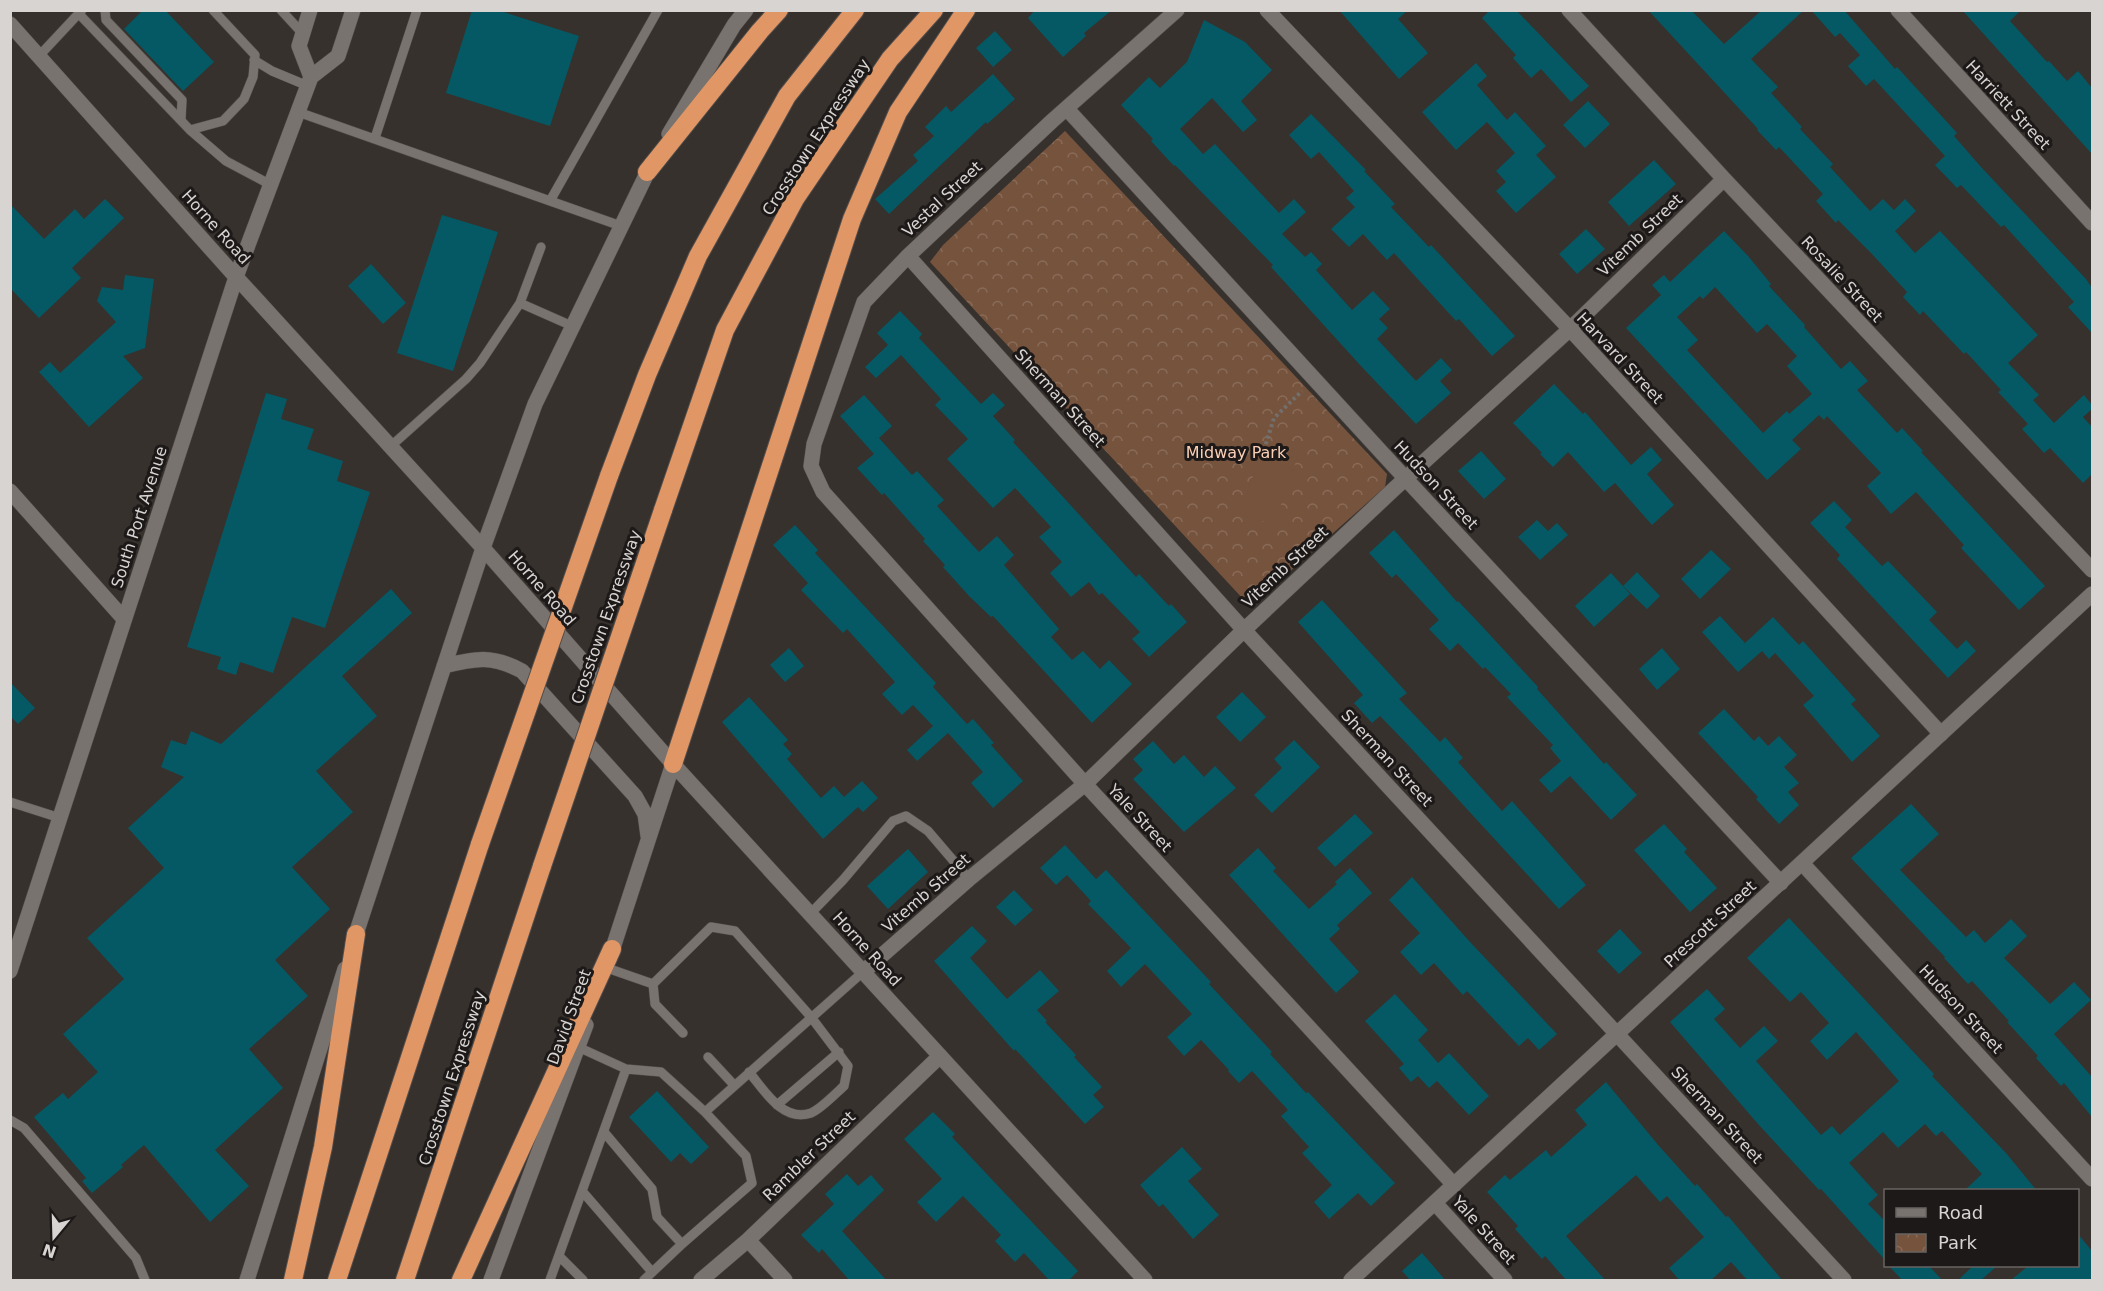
<svg xmlns="http://www.w3.org/2000/svg" width="2103" height="1291" viewBox="0 0 2103 1291" font-family="'DejaVu Sans',sans-serif">
<style>
.park{fill:url(#park-crowns)}
.pitch{fill:#76533d}
.building{fill:#055964;fill-rule:evenodd}
.lines{fill:none;stroke-linecap:round;stroke-linejoin:round}
.lane-casing{stroke:#524d4b;stroke-width:10}
.street-casing{stroke:#524d4b;stroke-width:16}
.secondary-casing{stroke:#524d4b;stroke-width:16}
.highway-casing{stroke:#524d4b;stroke-width:20}
.path{stroke:#736f6c;stroke-width:4;stroke-dasharray:3 3;stroke-linecap:butt}
.lane{stroke:#79736f;stroke-width:9}
.street{stroke:#79736f;stroke-width:15}
.secondary{stroke:#79736f;stroke-width:15}
.highway{stroke:#e19665;stroke-width:18}
.highway-bridge-casing{stroke:#524d4b;stroke-width:20;stroke-linecap:butt}
.highway-bridge{stroke:#e19665;stroke-width:18}
.labels{text-anchor:middle;dominant-baseline:central;stroke-width:6;stroke-linejoin:round;paint-order:stroke}
.street-label{font-size:16px;fill:#d7d4d2;stroke:#1c1918}
.park-label{font-size:16px;fill:#fbcfb5;stroke:#1c1918}
</style>
<defs>
<pattern id="park-crowns" width="20" height="18" patternUnits="userSpaceOnUse" patternTransform="scale(1.5)"><rect width="20" height="18" fill="#76533d"/><path d="M2 6a3 3 0 1 1 6 0M12 15a3 3 0 1 1 6 0" fill="none" stroke="#896b58"/></pattern>
</defs>
<rect width="100%" height="100%" fill="#36312d"/>
<path class="park" d="M1065,131L1387,474L1385,487L1253,604L1245,601L930,262L943,245Z"/>
<path class="pitch" d="M1263,447L1297,458L1274,525L1240,514Z"/>
<path class="building" d="M143,10H165L214,62L183,91L124,29Z
M472,10H497L579,36L550,126L446,93Z
M1035,10H1112L1084,33L1086,36L1063,57L1028,18Z
M1339,10H1408L1398,19L1428,53L1399,79Z
M1490,10H1516L1589,86L1571,102L1541,69L1531,78L1513,58L1516,55L1482,18Z
M1648,10H1691L1724,44L1762,10H1804L1751,59L1778,87L1771,93L1802,127L1800,129L1833,164L1830,167L1870,211L1883,199L1894,210L1905,199L1916,211L1895,231L1915,253L1940,231L2038,335L2008,363L2039,395L2033,400L2054,423L2084,395L2092,405V409L2083,417L2092,427V474L2083,483L2050,448L2044,453L2022,429L2028,424L1998,392L2001,390L1966,352L1964,354L1923,311L1920,315L1903,297L1907,292L1871,253L1838,220L1836,223L1816,201L1823,194L1779,147L1776,150L1757,130L1758,129Z
M1811,10H1844L1895,69L1897,67L1957,133L1954,136L1981,167L2086,279L2092,288V333L2068,307L2074,302L2004,225L2001,227L1961,185L1957,188L1935,165L1945,156L1874,79L1866,86L1848,66L1860,55L1840,33L1835,37Z
M1962,10H2021L2010,21L2047,62L2049,61L2067,81L2078,71L2092,88V154Z
M1204,20L1245,42L1272,70L1241,101L1257,120L1243,132L1212,98L1180,129L1203,154L1215,144L1279,213L1294,199L1306,212L1282,234L1305,257L1311,252L1322,264L1316,270L1352,310L1373,291L1390,309L1379,319L1388,328L1377,339L1416,381L1441,358L1452,370L1440,381L1451,393L1416,424L1360,365L1271,267L1273,265L1175,165L1174,166L1151,141L1153,139L1121,105L1149,77L1160,88L1187,62Z
M995,31L1012,50L993,67L976,48Z
M1476,63L1487,76L1477,85L1507,120L1515,112L1546,146L1536,155L1556,177L1516,213L1496,191L1506,182L1496,171L1515,153L1487,122L1456,150L1422,112Z
M993,74L1015,99L987,124L986,122L889,214L875,199L918,161L913,155L934,136L925,127L946,106L951,112Z
M1588,101L1610,124L1585,148L1563,125Z
M1311,114L1366,170L1364,171L1395,204L1391,207L1429,247L1431,245L1515,336L1492,356L1459,319L1456,321L1394,253L1387,260L1363,234L1349,247L1331,229L1355,207L1346,198L1354,191L1319,152L1311,159L1289,135Z
M1654,160L1676,184L1629,226L1608,202Z
M105,199L124,218L72,268L81,278L39,318L10,288V204L44,239L75,209L84,219Z
M442,215L498,232L453,371L397,353Z
M1586,229L1605,249L1577,274L1559,254Z
M1724,231L1748,256L1771,284L1769,286L1805,325L1804,327L1841,369L1850,361L1868,381L1857,390L1897,433L1902,428L1923,451L1921,452L2045,586L2019,610L1961,548L1964,545L1916,492L1891,514L1867,486L1881,473L1827,416L1824,420L1819,415L1792,440L1801,449L1767,480L1626,328L1661,295L1652,285L1664,275L1670,282ZM1715,287L1757,333L1767,324L1797,356L1787,366L1812,394L1789,414L1787,411L1763,433L1687,350L1698,340L1677,317L1700,296L1703,299Z
M371,264L406,303L383,324L348,286Z
M125,275L154,279L145,348L123,356L143,378L89,427L39,372L50,362L60,373L116,322L97,301L102,287L123,290Z
M900,311L922,334L919,338L981,404L993,393L1005,405L993,416L1015,440L1013,442L1136,577L1139,574L1169,606L1171,604L1187,622L1149,657L1132,639L1140,632L1102,593L1099,595L1089,582L1071,597L1050,573L1062,562L1039,537L1051,527L1015,488L993,508L947,459L968,439L935,405L941,399L901,355L876,378L865,367L888,345L877,333Z
M1554,384L1583,414L1585,412L1631,465L1651,447L1662,460L1647,474L1674,505L1652,525L1615,483L1604,492L1568,452L1553,467L1540,454L1542,453L1513,423Z
M266,393L287,399L281,419L314,429L307,449L343,461L337,481L370,492L325,628L292,617L273,673L240,662L236,675L217,669L221,657L187,647Z
M864,395L892,426L879,438L912,475L917,471L944,500L937,506L979,552L997,536L1014,555L1004,565L1059,629L1051,637L1072,660L1083,651L1100,669L1109,660L1132,684L1092,723L993,616L991,617L969,596L943,567L945,565L923,541L925,539L884,493L882,495L857,468L874,454L840,416Z
M1481,451L1506,479L1484,499L1458,471Z
M1834,501L1852,520L1845,527L1882,566L1888,561L1937,612L1929,620L1957,649L1966,640L1976,651L1948,678L1837,559L1840,555L1810,523Z
M1537,520L1548,531L1557,523L1568,535L1540,560L1518,537Z
M795,525L818,550L815,553L936,683L933,687L967,724L973,719L994,743L991,745L1023,781L993,808L971,783L983,772L948,733L917,761L907,750L933,726L913,705L902,715L882,694L895,682L847,629L843,633L801,590L808,583L773,545Z
M1394,530L1457,602L1458,601L1479,623L1538,687L1537,689L1604,764L1606,762L1637,795L1611,820L1570,776L1551,793L1539,780L1561,761L1550,748L1553,745L1507,697L1511,694L1485,667L1483,669L1458,643L1450,651L1429,629L1439,620L1396,574L1392,578L1369,553Z
M1711,550L1731,569L1700,599L1681,579Z
M1637,572L1660,596L1647,609L1623,586Z
M1611,573L1630,594L1594,627L1575,606Z
M391,589L412,613L342,676L377,716L316,771L353,812L292,867L330,909L275,960L308,996L249,1049L283,1088L215,1150L249,1186L210,1222L144,1145L121,1165L123,1167L92,1193L82,1181L86,1178L34,1117L63,1093L68,1099L98,1072L63,1034L124,979L87,938L164,868L128,828L184,777L161,767L171,740L186,745L191,731L221,744Z
M1322,600L1407,693L1399,699L1440,742L1445,737L1463,758L1458,762L1502,811L1512,801L1586,885L1559,909L1408,745L1380,716L1372,723L1354,703L1363,695L1298,622Z
M1720,616L1745,643L1773,617L1799,645L1803,641L1856,700L1851,704L1880,736L1852,762L1803,705L1814,696L1775,653L1769,659L1762,651L1738,672L1702,632Z
M789,648L804,666L785,682L770,665Z
M1662,648L1680,669L1657,690L1639,669Z
M10,682L35,708L18,724L10,716Z
M1242,692L1266,717L1240,742L1216,717Z
M749,697L788,740L783,744L792,754L787,759L821,798L834,786L844,797L862,781L878,798L863,812L858,807L823,839L722,722Z
M1724,709L1754,741L1759,736L1768,746L1779,736L1797,755L1784,767L1799,783L1788,792L1799,805L1779,824L1756,799L1758,797L1698,733Z
M1294,740L1320,767L1272,813L1254,795L1282,768L1274,759Z
M1153,741L1174,764L1184,755L1204,777L1215,766L1236,788L1184,832L1133,779L1143,770L1133,759Z
M1911,804L1939,834L1900,870L1966,937L1974,930L1985,943L2011,919L2027,936L2004,958L2050,1004L2074,982L2091,1000L2054,1034L2092,1077V1117L2064,1083L2061,1086L2036,1058L2038,1056L2007,1022L2009,1021L1972,981L1968,984L1944,958L1945,957L1851,858Z
M1355,814L1373,833L1335,867L1317,848Z
M1664,824L1687,849L1684,852L1717,888L1690,912L1634,850Z
M1065,845L1096,879L1106,870L1211,982L1209,984L1272,1052L1270,1054L1306,1093L1308,1092L1395,1183L1371,1206L1358,1193L1329,1219L1314,1202L1332,1185L1302,1153L1309,1147L1281,1116L1288,1110L1252,1071L1239,1083L1228,1071L1229,1070L1201,1040L1184,1056L1167,1037L1192,1014L1145,964L1121,987L1107,971L1131,948L1088,904L1091,901L1067,875L1056,885L1040,868Z
M1258,848L1276,868L1273,871L1309,909L1337,884L1335,882L1350,868L1372,893L1337,925L1340,929L1329,939L1359,972L1336,993L1229,875Z
M908,849L928,872L888,909L867,886Z
M1412,877L1470,942L1557,1034L1539,1050L1528,1038L1519,1046L1467,991L1463,995L1434,963L1421,975L1400,952L1420,933L1389,900Z
M1014,890L1033,910L1015,926L996,907Z
M1789,918L1934,1074L1932,1076L2006,1153L2037,1191H1964L1982,1174L1942,1131L1936,1136L1925,1124L1898,1148L1883,1132L1849,1163L1878,1195L1868,1204L1886,1222V1261L1821,1189L1819,1190L1758,1124L1670,1022L1707,989L1725,1009L1714,1019L1740,1048L1764,1026L1778,1041L1756,1061L1821,1135L1832,1126L1840,1135L1899,1081L1856,1032L1827,1060L1810,1041L1829,1023L1801,992L1790,1002L1747,958Z
M972,926L987,941L970,958L1007,999L1040,970L1059,991L1037,1010L1047,1021L1045,1022L1076,1055L1074,1057L1102,1087L1093,1095L1104,1107L1085,1124L1015,1049L1014,1051L934,961Z
M1620,929L1642,953L1619,974L1597,951Z
M1395,994L1428,1030L1418,1040L1438,1063L1449,1053L1489,1096L1469,1115L1437,1081L1429,1088L1418,1076L1411,1082L1399,1068L1404,1064L1365,1021Z
M1606,1082L1659,1146L1695,1186L1697,1184L1726,1217L1728,1216L1783,1281H1748L1731,1262L1710,1281H1680L1669,1268L1704,1237L1667,1196L1660,1202L1636,1175L1566,1236L1606,1281H1567L1545,1256L1542,1259L1515,1229L1518,1226L1487,1192L1505,1175L1510,1180L1546,1150L1551,1157L1587,1125L1575,1110Z
M657,1091L709,1147L691,1164L680,1153L671,1162L629,1117Z
M933,1112L955,1134L952,1137L1078,1271L1068,1281H1050L1024,1253L1015,1262L995,1241L1001,1235L963,1196L936,1222L917,1202L942,1179L904,1139Z
M1182,1147L1202,1169L1188,1181L1219,1215L1193,1239L1163,1204L1159,1207L1140,1185Z
M847,1174L858,1186L871,1175L884,1190L842,1231L887,1281H850L822,1249L819,1253L801,1235L834,1204L825,1194Z
M2078,1234L2092,1251V1281H2010L2028,1266H2078Z
M1422,1253L1446,1281H1411L1402,1271Z
M1889,1266H1929L1943,1281H1903Z
M1973,1266H1997L1980,1281H1957Z"/>
<g class="lines">
<defs>
<path id="lane" d="M105,10L106,20L182,100L181,120
M281,10L303,34
M79,14L190,130L223,121L244,99L253,77L255,55L213,10
M39,56L82,10
M254,60L272,71L308,86
M298,112L621,226
M190,130L226,161L271,185
M375,138L417,10
M550,201L658,10
M520,303L541,247
M391,446L466,379L480,363L520,303L572,326
M10,802L60,818
M810,914L843,880L893,821L906,816L928,831L969,879
M607,968L653,984
M653,984L711,927L735,931L811,1017L848,1066L844,1086C836,1093 821,1109 811,1113C783,1123 764,1090 749,1072
M653,984L655,1004L683,1033
M708,1057L734,1085
M626,1069L661,1072L705,1112L863,972
M777,1105L839,1052
M10,1120L24,1128L136,1258L145,1280
M604,1132L652,1189L657,1217L682,1244
M582,1191L652,1272
M559,1256L583,1280
M550,1280L626,1069L578,1047
M644,1280L682,1244L752,1183L746,1156L705,1112"/>
<path id="street" d="M1177,10L1052,121L908,256L864,302L814,444L811,466L823,492L1085,784L1454,1185
M1267,10L1570,329L1941,734
M1569,10L1724,179L2092,570
M1898,10L2092,223
M1067,109L1406,479L1781,883
M908,256L1244,630L1844,1280
M10,491L124,619
M1802,863L2092,1179
M863,972L969,879L1085,784L1244,630L1394,489L1570,329L1724,179
M1435,1203L1505,1280
M748,1240L785,1280
M701,1280L748,1240L940,1056"/>
<path id="secondary" d="M310,10L299,46L311,77
M10,24L236,277L483,548L673,764L1145,1280
M669,134L734,25L746,10
M444,666C476,658 492,655 522,671L635,796L645,814L648,836
M353,943L483,548L535,404L652,163
M609,960L673,764
M10,971L236,277L311,77L338,56L353,10
M247,1280L345,969
M491,1280L586,1025
M1351,1280L2092,594"/>
<path id="highway" d="M647,172L760,31L779,10
M609,476L647,375L698,256L787,96L855,10
M663,510L725,330L795,199L890,59L934,10
M673,764L852,219L898,112L966,10
M293,1280L323,1147L356,934
M337,1280L480,844
M405,1280L542,866
M461,1280L612,949"/>
</defs>
<use href="#lane" class="lane-casing"/>
<use href="#street" class="street-casing"/>
<use href="#secondary" class="secondary-casing"/>
<use href="#highway" class="highway-casing"/>
<path class="path" d="M1264,450L1274,418L1302,391"/>
<use href="#lane" class="lane"/>
<use href="#street" class="street"/>
<use href="#secondary" class="secondary"/>
<use href="#highway" class="highway"/>
<defs>
<path id="highway-bridge" d="M480,844L609,476
M542,866L663,510"/>
</defs>
<use href="#highway-bridge" class="highway-bridge-casing"/>
<use href="#highway-bridge" class="highway-bridge"/>
</g>
<g class="labels">
<g class="street-label">
<text transform="translate(2008 105) rotate(47)">Harriett Street</text>
<text transform="translate(816 137) rotate(-57)">Crosstown Expressway</text>
<text transform="translate(942 199) rotate(-43)">Vestal Street</text>
<text transform="translate(216 227) rotate(48)">Horne Road</text>
<text transform="translate(1640 235) rotate(-44)">Vitemb Street</text>
<text transform="translate(1842 279) rotate(47)">Rosalie Street</text>
<text transform="translate(1620 358) rotate(47)">Harvard Street</text>
<text transform="translate(1060 398) rotate(48)">Sherman Street</text>
<text transform="translate(1436 485) rotate(47)">Hudson Street</text>
<text transform="translate(139 517) rotate(-72)">South Port Avenue</text>
<text transform="translate(1285 567) rotate(-43)">Vitemb Street</text>
<text transform="translate(542 588) rotate(49)">Horne Road</text>
<text transform="translate(606 617) rotate(-71)">Crosstown Expressway</text>
<text transform="translate(1387 758) rotate(47)">Sherman Street</text>
<text transform="translate(1140 818) rotate(47)">Yale Street</text>
<text transform="translate(926 893) rotate(-41)">Vitemb Street</text>
<text transform="translate(1710 924) rotate(-43)">Prescott Street</text>
<text transform="translate(867 949) rotate(48)">Horne Road</text>
<text transform="translate(1961 1009) rotate(47)">Hudson Street</text>
<text transform="translate(569 1017) rotate(-70)">David Street</text>
<text transform="translate(452 1078) rotate(-72)">Crosstown Expressway</text>
<text transform="translate(1717 1115) rotate(47)">Sherman Street</text>
<text transform="translate(809 1156) rotate(-44)">Rambler Street</text>
<text transform="translate(1484 1230) rotate(48)">Yale Street</text>
</g>
<g class="park-label">
<text x="1236" y="452">Midway Park</text>
</g>
</g>
<rect width="2103" height="1291" fill="none" stroke="#d7d4d2" stroke-width="24"/>
<rect x="1884" y="1189" width="195" height="78" fill="#1c1918" stroke="#676462" stroke-width="1.5"/>
<rect x="1896" y="1208" width="30" height="9" fill="#79736f" stroke="#676462" stroke-width="1.5"/>
<text x="1938" y="1219" font-size="18" fill="#d7d4d2">Road</text>
<rect x="1896" y="1234" width="30" height="18" fill="url(#park-crowns)" stroke="#676462" stroke-width="1.5"/>
<text x="1938" y="1249" font-size="18" fill="#d7d4d2">Park</text>
<g transform="translate(54 1237) rotate(199)" stroke="#1c1918" stroke-width="4.5" paint-order="stroke">
<path d="M0-4.5L10 22L0 15L-10 22Z" fill="#d7d4d2"/>
<text y="-9" font-size="16" font-weight="bold" text-anchor="middle" fill="#d7d4d2">N</text>
</g>
</svg>
